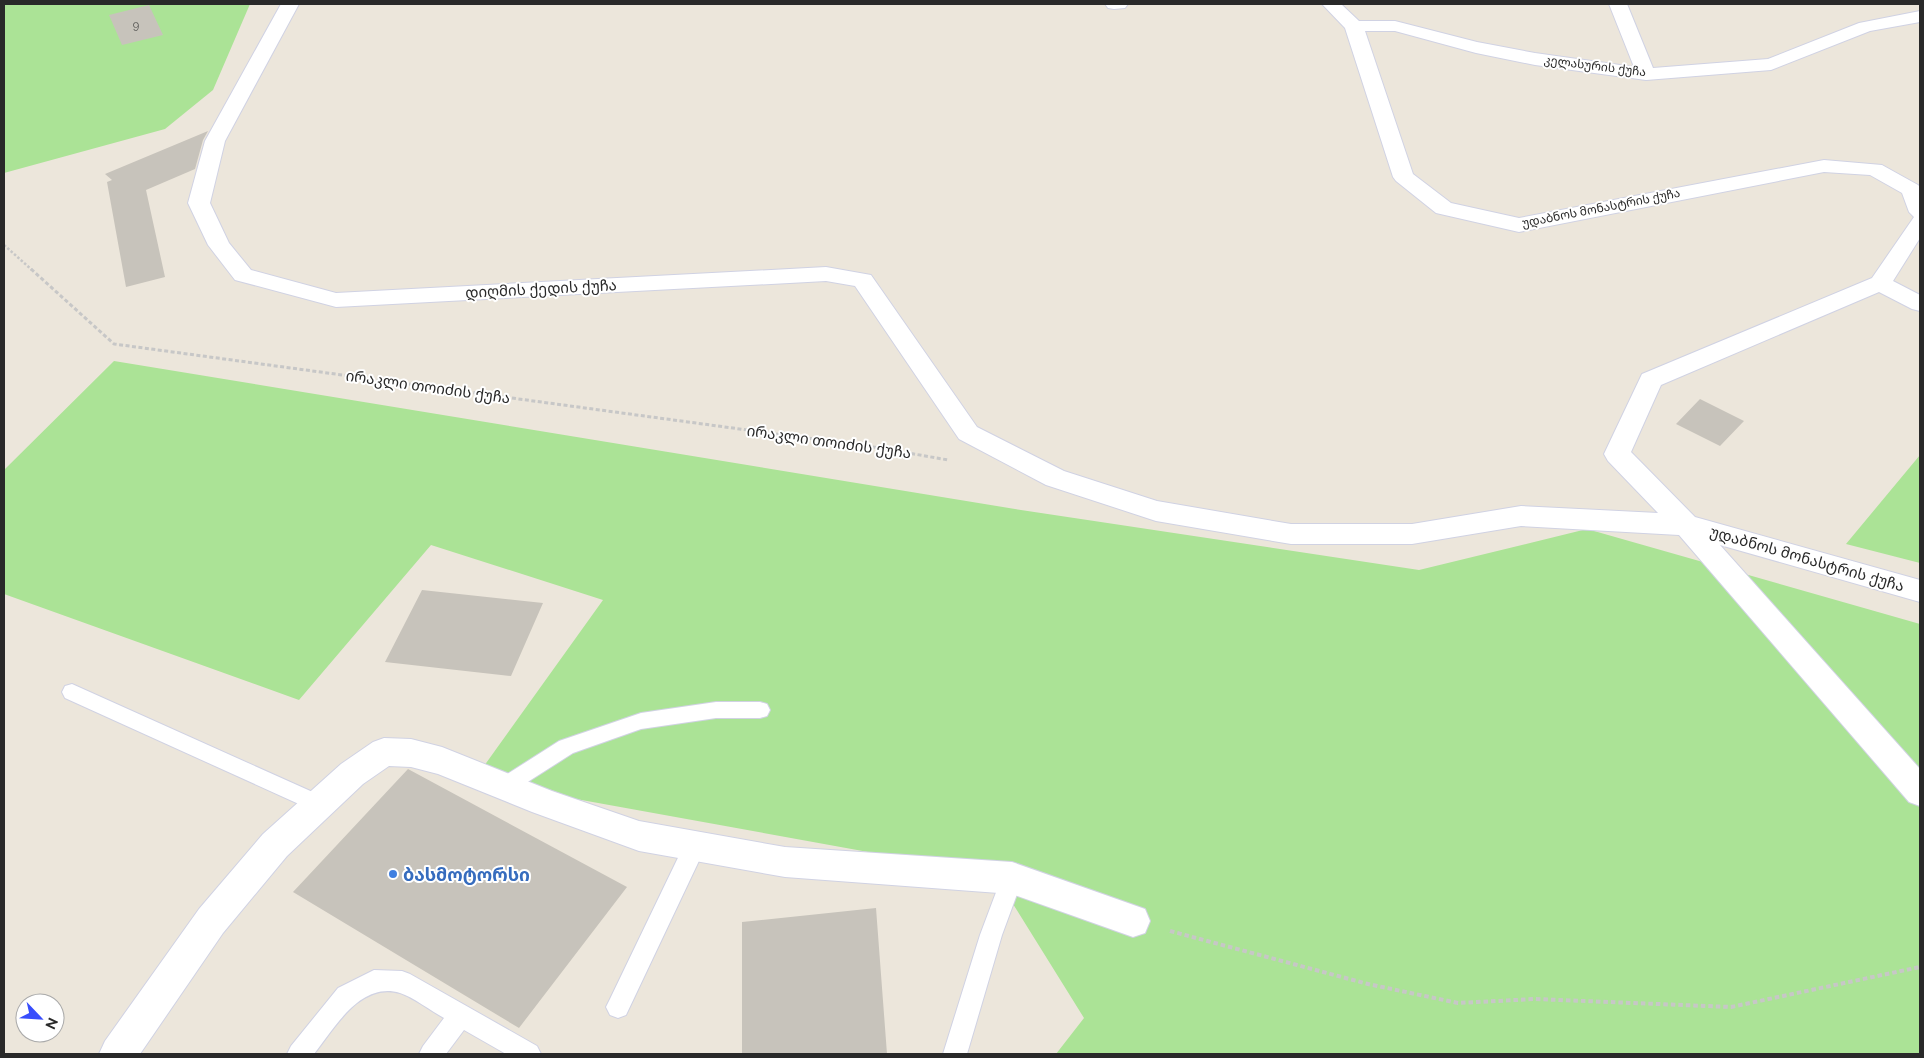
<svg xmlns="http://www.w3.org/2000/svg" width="1924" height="1058" viewBox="0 0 1924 1058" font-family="Raleway,'Noto Sans Georgian',sans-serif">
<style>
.green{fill:#abe396}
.building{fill:#c7c3bb}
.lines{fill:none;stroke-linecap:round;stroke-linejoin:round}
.lane-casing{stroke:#d0d2e3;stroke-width:2}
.street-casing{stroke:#d0d2e3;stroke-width:2}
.path-far2{stroke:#c7c7c7;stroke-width:2.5;stroke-dasharray:2.5 2;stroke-linecap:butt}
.path-far1{stroke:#c7c7c7;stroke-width:3;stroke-dasharray:4 2.5;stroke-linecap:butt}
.path{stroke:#c7c7c7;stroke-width:4;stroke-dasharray:4.5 3;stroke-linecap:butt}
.lane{fill:#fff;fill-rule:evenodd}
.street{fill:#fff;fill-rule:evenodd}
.shop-dot{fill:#3f7fe0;stroke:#fff;stroke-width:2}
.labels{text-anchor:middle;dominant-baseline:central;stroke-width:4;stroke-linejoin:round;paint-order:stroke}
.far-number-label{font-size:11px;fill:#50504e}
.far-street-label{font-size:12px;fill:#292929;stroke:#fff}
.street-label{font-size:15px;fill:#292929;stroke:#fff}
.near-shop-label{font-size:18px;font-weight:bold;fill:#366cbe;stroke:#fff;text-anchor:start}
</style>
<rect width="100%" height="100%" fill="#ece6db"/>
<path class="green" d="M4,4H250L213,90L165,129L4,173Z
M114,361L1015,509L1419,570L1587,529L1920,624V1054H1056L1084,1018L995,875L576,799L484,766L603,600L431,545L299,700L4,594V470Z
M1920,455V563L1846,544Z"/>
<path class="building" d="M149,5L163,35L122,45L109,15Z
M208,131L203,140L195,169L146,190L165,277L126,287L107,182L112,180L105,174Z
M1700,399L1744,421L1720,446L1676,424Z
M422,590L543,603L511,676L385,662Z
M408,769L627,887L519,1028L293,892Z
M876,908L887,1054H742V922Z"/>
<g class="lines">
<defs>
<path id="lane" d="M72,684L326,798L329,804L326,810L319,813L312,810L65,698L62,692L65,686Z
M716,702H760L767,704L770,710L767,716L760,718H716L641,729L573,753L512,792L505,795L498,792L495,786L498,780L559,741L641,713Z
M695,836L703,839L706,846L626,1015L618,1018L610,1015L606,1007L610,999L687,839Z
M1012,868L1020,871L1023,878L1002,935L967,1054H943L980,935L1004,871Z
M374,970L402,971L410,974L537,1046L541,1054H506L464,1030L446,1054H419L423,1046L444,1018C431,1011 413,997 400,993C360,981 334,1029 314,1054H287L291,1046L338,988Z"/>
<path id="street" d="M281,4H299L225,141L210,203L229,243L251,270L336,293L826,267L871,275L977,427L1064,471L1157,501L1291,524H1412L1521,506L1658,513L1608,461L1604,454L1642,374L1872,278L1914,217L1909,212L1902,193L1870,175L1824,172L1519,232L1436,213L1396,181L1393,177L1345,28L1322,4H1341L1359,21H1395L1477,42L1535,53L1634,67L1609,4H1627L1653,68L1768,59L1859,23L1920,11V22L1870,31L1771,70L1646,80L1535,65L1476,53L1395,31H1365L1413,174L1451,203L1519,218L1824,160L1882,165L1918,185L1920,187V238L1893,281L1920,295V311L1912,309L1879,292L1661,385L1631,452L1695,517L1920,580V602L1720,545L1920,769V806L1909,802L1679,535L1521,526L1412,544H1291L1156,521L1046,485L959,439L855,286L826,281L336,307L235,280L208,245L188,203L205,141Z
M1105,4H1128L1125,8L1114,9L1108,8Z
M384,738L411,739L442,747L552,791L639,821L785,847L1012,862L1145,909L1150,921L1145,933L1133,937L1012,894L785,877L639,851L532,812L438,774L411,767L389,766L363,784L287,856L223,933L140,1054H99L105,1041L199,909L263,834L341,764L373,742Z"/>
</defs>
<use href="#lane" class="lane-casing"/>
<use href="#street" class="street-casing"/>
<path class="path-far2" d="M4,245L32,270"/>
<path class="path-far1" d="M31,269L114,344L880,448L948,460"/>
<path class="path" d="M1170,931L1368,984L1458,1003L1535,999L1731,1007L1920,967"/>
<use href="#lane" class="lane"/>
<use href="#street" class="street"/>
</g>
<circle class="shop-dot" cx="393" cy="874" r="5"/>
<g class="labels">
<g class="far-number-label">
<text x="136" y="25">9</text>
</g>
<g class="far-street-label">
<text transform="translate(1595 66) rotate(7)">კელასურის ქუჩა</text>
<text transform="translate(1601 208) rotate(-11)">უდაბნოს მონასტრის ქუჩა</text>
</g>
<g class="street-label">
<text transform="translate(541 289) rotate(-3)">დიღმის ქედის ქუჩა</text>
<text transform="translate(428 387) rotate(8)">ირაკლი თოიძის ქუჩა</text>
<text transform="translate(829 442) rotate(8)">ირაკლი თოიძის ქუჩა</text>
<text transform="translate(1807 559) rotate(16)">უდაბნოს მონასტრის ქუჩა</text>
</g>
<g class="near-shop-label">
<text x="403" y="874">ბასმოტორსი</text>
</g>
</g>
<rect width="1924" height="1058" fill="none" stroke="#292929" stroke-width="10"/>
<g transform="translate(40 1018) rotate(115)"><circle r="24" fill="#ffffff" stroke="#a9a9a9"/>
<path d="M0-4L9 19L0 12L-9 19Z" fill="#384dfc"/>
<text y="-8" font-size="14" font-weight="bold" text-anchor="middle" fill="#292929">N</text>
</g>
</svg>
